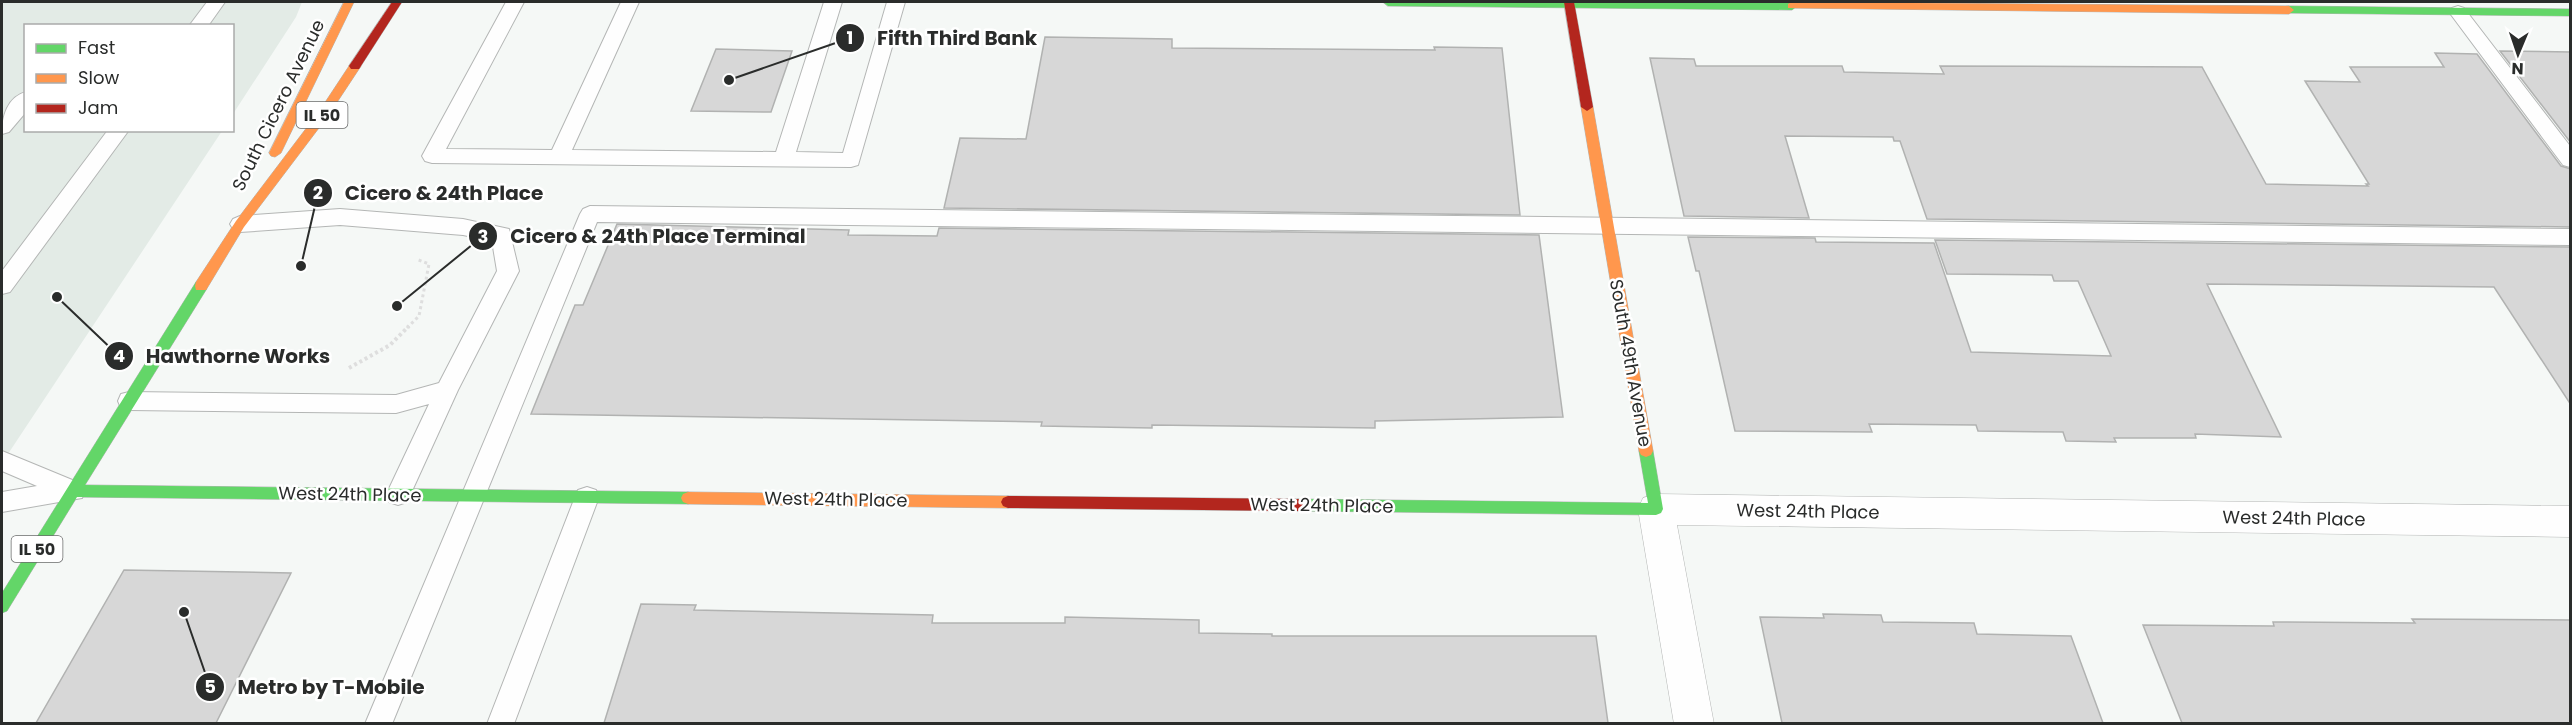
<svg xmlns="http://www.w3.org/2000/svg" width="2572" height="725" viewBox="0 0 2572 725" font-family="Poppins,sans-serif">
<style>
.built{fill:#e3ebe6}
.building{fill:#d7d7d7;stroke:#b1b2b1;stroke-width:1.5}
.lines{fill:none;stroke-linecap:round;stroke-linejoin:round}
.lane-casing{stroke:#b4b6b5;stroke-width:2}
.street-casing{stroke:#b4b6b5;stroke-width:1}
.fast-casing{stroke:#b4b6b5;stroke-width:1}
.slow-casing{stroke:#b4b6b5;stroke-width:1}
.jam-casing{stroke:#b4b6b5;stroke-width:1}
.path-far1{stroke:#dedede;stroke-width:3;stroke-dasharray:3 3;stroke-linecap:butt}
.path{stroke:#dedede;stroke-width:4;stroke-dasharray:3 3;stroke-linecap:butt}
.lane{fill:#fefefe;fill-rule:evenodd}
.street{fill:#fefefe;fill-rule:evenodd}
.fast{fill:#63d668;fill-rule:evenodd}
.slow{fill:#ff974d;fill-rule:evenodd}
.jam{fill:#b3261e;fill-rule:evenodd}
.labels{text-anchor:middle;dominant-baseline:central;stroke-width:5;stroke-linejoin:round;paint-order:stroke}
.shield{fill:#fff;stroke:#6a6b6b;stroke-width:1.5}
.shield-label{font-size:16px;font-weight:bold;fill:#2a2c2b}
.street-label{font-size:18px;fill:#2a2c2b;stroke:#fff}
.leader{fill:none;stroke:#2a2c2b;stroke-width:2}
.callout-dot{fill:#2a2c2b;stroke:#fff;stroke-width:2}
.mark-label{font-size:18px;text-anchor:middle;font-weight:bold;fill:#fff}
.callout-label{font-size:20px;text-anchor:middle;font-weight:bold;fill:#2a2c2b;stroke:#fff;stroke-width:5;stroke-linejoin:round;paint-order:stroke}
</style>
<rect width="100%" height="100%" fill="#f5f8f6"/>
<path class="built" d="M2,2H302L296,17L233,114L232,26H26V130L222,131L2,463Z"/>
<path class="building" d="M1045,37L1172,39V48L1435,50L1434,47L1502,48L1520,215L944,208L960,138L1026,139Z
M716,49L792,51L771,112L691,111Z
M2500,51L2571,52V143Z
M2435,53L2477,54L2561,166L2571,169V227L1927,219L1900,141H1894L1893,137L1785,136L1809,218L1684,216L1650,58L1694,59L1696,66H1842L1844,72L1944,74L1940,66L2202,67L2266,184L2368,186L2366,184H2369L2305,81L2360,82L2350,67H2444Z
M617,224L849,230L848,235L937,236L939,228L1539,235L1563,417L1375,421V428L1152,425V428L1041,426L1042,422L531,414L575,305H583Z
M1688,237L1815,238L1816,242L1934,243L1971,352L2111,356L2078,281H2054L2052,275L1947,274L1935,240L2571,247V405L2494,287L2207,284L2281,437L2195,434L2196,438H2114L2116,442L2066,441L2063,432L1978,431L1976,425L1869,424L1872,432L1735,431L1699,271H1696Z
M124,570L291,573L216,723H36Z
M641,604L696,605L694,610L933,615L932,623H1065V617L1199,620V633L1272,634V636H1596L1608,723H604Z
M1823,614L1881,615L1883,622L1974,623L1977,634L2071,636L2103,723H1782L1760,617L1824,618Z
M2412,619L2571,620V723H2182L2143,625L2274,626L2273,622L2415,623Z"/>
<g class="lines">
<defs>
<path id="lane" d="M207,2H225L208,26H189Z
M506,2H524L446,149L552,150L621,2H639L572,150L776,152L824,2H842L796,152L843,153L887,2H905L858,165L851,167L432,163L425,161L422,156Z
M2458,6L2464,8L2570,146V167L2563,165L2452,16L2449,12L2452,8Z
M26,92V112L9,132L2,134C2,117 7,97 26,92Z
M108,130H129L10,292L2,294V271Z
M590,206L2570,229V245L597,222L392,724H365L580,214L583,209Z
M340,209L463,219L509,229L519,271L458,390L407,502L398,505L389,502L386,495L429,404L396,413L129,410L121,408L118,401L121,394L129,392L396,395L439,383L497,271L492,241L463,235L340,225L240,232L233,229L230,224L233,219L240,216Z
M2,451L82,484L85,491L82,498L2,512V492L37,486L2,471Z
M587,487L596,490L599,497L514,724H487L575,497L578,490Z"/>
<path id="street" d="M1656,494L2570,506V537L1677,525L1714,724H1674L1638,509L1643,498Z"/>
<path id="fast" d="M1383,2H1792L1797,6L1792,10L1388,6Z
M2289,6L2570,9V16L2285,13V7Z
M201,281L207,286L206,290L85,485L688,492L693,494L695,498L693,502L688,504L77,497L7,611L2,613V593L196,282Z
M1646,445L1651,447L1653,451L1663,509L1661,513L1656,515L1298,511L1293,509L1291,505L1293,501L1298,499L1648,503L1639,451L1641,447Z"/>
<path id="slow" d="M344,2H354L281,153L275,157L271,156L269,153Z
M1792,2L2289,6L2294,10L2289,14L1788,8V4Z
M355,62L361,66L328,116L244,227L206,290H196L195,286L196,282L236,221L320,110L351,63Z
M1587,103L1593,107L1653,451L1651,455L1646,457L1641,455L1639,451L1581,107Z
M688,492L1008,496L1013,498L1015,502L1013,506L1008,508L688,504L683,502L681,498L683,494Z"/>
<path id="jam" d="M392,2H402L359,69H351L349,66Z
M1564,2H1574L1593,107L1587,111L1581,107Z
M1008,496L1298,499L1303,501L1305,505L1303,509L1298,511L1008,508L1003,506L1001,502L1003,498Z"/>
</defs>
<use href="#lane" class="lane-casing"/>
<use href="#street" class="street-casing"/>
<use href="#fast" class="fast-casing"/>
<use href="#slow" class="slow-casing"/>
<use href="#jam" class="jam-casing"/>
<path class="path-far1" d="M407,328L419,316L429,264L416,259"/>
<path class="path" d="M349,368L390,345L409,326"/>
<use href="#lane" class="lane"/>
<use href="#street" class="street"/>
<use href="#fast" class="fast"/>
<use href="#slow" class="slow"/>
<use href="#jam" class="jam"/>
</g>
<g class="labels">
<g class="shield">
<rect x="296.5" y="102" width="51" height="26" rx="4.5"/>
<rect x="11.5" y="536" width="51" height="26" rx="4.5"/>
</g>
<g class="shield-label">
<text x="322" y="115">IL 50</text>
<text x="37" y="549">IL 50</text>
</g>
<g class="street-label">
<text transform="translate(278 105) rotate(-64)">South Cicero Avenue</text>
<text transform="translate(1631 363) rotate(80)">South 49th Avenue</text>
<text transform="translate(350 494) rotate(1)">West 24th Place</text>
<text transform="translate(836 499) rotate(1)">West 24th Place</text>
<text transform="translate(1322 505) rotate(1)">West 24th Place</text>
<text transform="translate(1808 511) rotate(1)">West 24th Place</text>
<text transform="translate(2294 518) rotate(1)">West 24th Place</text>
</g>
</g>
<path class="leader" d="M729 80L850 38M301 266L318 193M397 306L483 236M57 297L119 356M184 612L210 687"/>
<g class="callout-dot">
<circle cx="729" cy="80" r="6"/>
<circle cx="301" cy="266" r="6"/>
<circle cx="397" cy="306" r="6"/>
<circle cx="57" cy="297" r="6"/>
<circle cx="184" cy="612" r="6"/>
<circle cx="850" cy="38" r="15"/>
<circle cx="318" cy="193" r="15"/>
<circle cx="483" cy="236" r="15"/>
<circle cx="119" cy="356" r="15"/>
<circle cx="210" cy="687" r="15"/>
</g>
<g class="mark-label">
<text x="850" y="44">1</text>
<text x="318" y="199">2</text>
<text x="483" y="243">3</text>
<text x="119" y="362">4</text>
<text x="210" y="693">5</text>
</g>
<g class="callout-label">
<text x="957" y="45">Fifth Third Bank</text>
<text x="444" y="200">Cicero &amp; 24th Place</text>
<text x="658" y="243">Cicero &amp; 24th Place Terminal</text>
<text x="238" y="363">Hawthorne Works</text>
<text x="331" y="694">Metro by T-Mobile</text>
</g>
<rect width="2572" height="725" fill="none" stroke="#2a2c2b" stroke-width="6"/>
<rect x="24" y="24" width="210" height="108" fill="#ffffff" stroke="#aaabaa" stroke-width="1.5"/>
<rect x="36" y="44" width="30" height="9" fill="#63d668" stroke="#aaabaa" stroke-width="1.5"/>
<text x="78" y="54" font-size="18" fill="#2a2c2b">Fast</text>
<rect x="36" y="74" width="30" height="9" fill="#ff974d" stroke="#aaabaa" stroke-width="1.5"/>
<text x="78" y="84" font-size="18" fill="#2a2c2b">Slow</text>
<rect x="36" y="104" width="30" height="9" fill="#b3261e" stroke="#aaabaa" stroke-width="1.5"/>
<text x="78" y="114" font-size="18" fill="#2a2c2b">Jam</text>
<g transform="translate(2518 54) rotate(182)" stroke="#ffffff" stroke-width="4.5" paint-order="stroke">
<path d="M0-4.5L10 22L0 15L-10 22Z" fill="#2a2c2b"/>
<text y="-9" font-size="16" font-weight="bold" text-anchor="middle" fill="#2a2c2b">N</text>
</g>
</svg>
